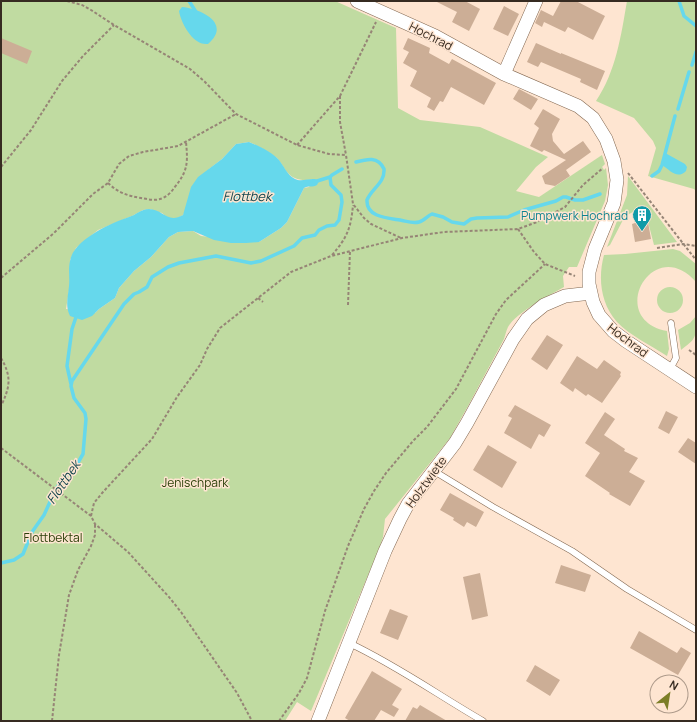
<svg xmlns="http://www.w3.org/2000/svg" width="697" height="722" viewBox="0 0 697 722" font-family="Manrope,sans-serif">
<style>
.green{fill:#c0dba1;fill-rule:evenodd}
.water{fill:#66d8ec}
.lines{fill:none;stroke-linecap:round;stroke-linejoin:round}
.stream{stroke:#66d8ec;stroke-width:3.5}
.building{fill:#ccae96}
.lane-casing{stroke:#836851;stroke-width:7}
.street-casing{stroke:#836851;stroke-width:14}
.path{stroke:#968576;stroke-width:2;stroke-dasharray:3 2;stroke-linecap:butt}
.lane{stroke:#fff;stroke-width:6}
.street{stroke:#fff;stroke-width:13}
.labels{text-anchor:middle;dominant-baseline:central;stroke-width:3;stroke-linejoin:round;paint-order:stroke}
.street-label{font-size:12px;fill:#362b21;stroke:#fee5d1}
.culture-label{font-size:12px;fill:#0d838f;stroke:#fee5d1;text-anchor:end}
.park-label{font-size:12px;fill:#2c4009;stroke:#fee5d1}
.water-label{font-size:13px;font-style:italic;fill:#12464e;stroke:#fee5d1}
</style>
<rect width="100%" height="100%" fill="#fee5d1"/>
<path class="green" d="M1,1H335L396,28L398,108L420,120L480,127L548,157L536,167L516,191L539,197L602,155L605,164L602,167L604,170L606,168L608,185L605,201L577,267H569L563,276L564,287C548,296 517,312 508,327C506,331 505,336 504,339L468,406L450,438L385,519L383,537L379,549L311,711L297,702L285,721H1ZM249,142C259,146 269,152 277,158C281,162 283,167 286,171C294,181 304,181 315,179L309,187L304,188L287,222L281,228L259,242L201,236L193,231L178,232L169,237L151,257L134,271L119,288L115,298L99,309L95,313L66,309L70,284V260L76,248L98,230L132,216L143,210L150,209L155,211L162,213L168,218L176,219L183,215L209,169L222,159L236,144Z
M627,1H696V191L694,189L648,176L656,148L653,141L634,118L596,101C616,71 621,36 627,1Z
M628,176L677,242L654,245L646,214L635,211L625,216L610,245L607,247L627,195Z
M673,249L680,251L696,264V282C653,233 605,319 667,331L669,349L667,356C652,346 629,335 617,322C600,303 598,277 604,255L625,254Z
M657 300a13 13 0 1 1 26 0a13 13 0 1 1-26 0Z
M696,316C696,338 697,338 681,350L678,330L690,323Z"/>
<path class="water" d="M182,7C201,9 232,23 208,44C193,46 181,23 179,11Z
M249,142C259,146 272,152 279,160C284,166 287,175 295,179C302,183 313,176 319,181L317,185C313,188 308,185 304,188L287,222L281,228L259,242L246,243H231L214,240L193,231L178,232L169,237L151,257L134,271L119,288L115,298L99,309L92,316L82,320L70,316C65,306 68,297 69,286C70,278 68,270 70,261C73,240 111,223 129,217C136,215 141,209 149,209C163,209 167,224 183,215L191,187L198,177L222,159L236,144Z
M664,154H667L685,164L687,167L686,171C677,180 670,170 662,165Z"/>
<g class="lines">
<path class="stream" d="M189,1L196,12
M679,1L684,16L696,26
M692,65L696,52
M678,109L689,72
M356,162C367,159 378,156 384,169C385,183 372,188 367,200C366,217 387,218 400,220C406,221 413,224 419,222C424,221 427,216 432,214L443,217L452,222L464,224L471,219L477,218L508,217L524,210L556,201L563,197H566L575,200H583L600,194
M652,176L659,171L662,165L675,116
M314,182L330,177
M71,384L67,366L72,329L77,314
M1,563L14,560L23,554L32,532L44,515L54,493L61,481L76,466L83,454L86,419L85,413L74,398L71,386L72,381L124,304L134,294L139,292L147,287L152,277L168,267L179,263L216,256L251,263L261,261L294,246L302,238L315,235L319,230L327,226L335,225L339,220L342,202L341,195L331,185L330,177L332,175L342,169"/>
</g>
<path class="building" d="M435,1H465L480,9L469,31L452,22L457,12Z
M561,1H576L605,16L593,40L568,27L565,32L544,22L542,27L535,23L541,10L553,16Z
M504,6L519,14L508,36L493,29Z
M1,38L32,51L27,64L1,53Z
M408,38L430,48L429,53L449,64L452,59L496,83L484,105L451,87L443,102L440,101L434,111L427,107L431,98L410,86L417,71L403,63L409,52L403,49Z
M536,43L561,54V53L605,71L597,90L580,82L581,79L541,62L538,67L527,62Z
M519,89L538,99L531,110L513,99Z
M543,109L560,119L552,134L553,141L564,154L583,141L591,152L566,170L570,176L555,186L545,184L542,176L566,160L544,150L542,152L530,146L539,128L534,124Z
M647,216L651,239L635,242L632,224L635,223L634,218Z
M547,335L563,345L547,370L531,359Z
M577,356L597,369L604,360L621,372L620,375L621,376L602,403L588,394L586,396L575,388L573,392L560,383Z
M515,405L551,425L544,437L539,434L531,449L504,433L512,418L508,416Z
M666,411L678,417L669,434L658,428Z
M605,412L615,419L604,435L625,449L624,451L638,458L629,472L645,481L630,506L609,494L610,493L585,476L600,453L585,443Z
M688,438L696,443V464L678,452Z
M488,445L517,462L502,488L473,470Z
M450,493L484,512L476,527L467,522L464,527L453,520L454,518L440,510Z
M561,565L591,575L585,592L555,583Z
M480,573L488,616L472,620L463,577Z
M390,609L408,616L398,640L380,633Z
M639,631L677,653L681,647L691,653L678,675L630,648Z
M535,665L560,680L550,696L526,681Z
M372,671L402,689L392,705L399,709L394,717L381,710L374,721H350L345,718Z
M420,705L447,721H405L413,707L417,709Z"/>
<g class="lines">
<defs>
<path id="lane" d="M670,369L676,358L671,323
M434,471L493,507L572,551L627,589L696,630
M349,643C396,665 438,695 483,721"/>
<path id="street" d="M357,1L435,36L504,74L578,106L593,118L606,139L614,161L617,180L614,203L595,249L589,272V284L593,302L599,315L613,331L626,341L696,387
M504,74L536,1
M318,721L385,551L400,519L408,504L455,443L467,423L513,339L527,319L544,305L565,296L591,293"/>
</defs>
<use href="#lane" class="lane-casing"/>
<use href="#street" class="street-casing"/>
<path class="path" d="M67,1L82,5L91,10L114,25L190,69L205,82L236,114L297,145L329,154L346,155L353,204L364,218L371,224L401,238
M340,96V122L346,155
M297,145L340,96L376,22
M1,167L31,130L62,81L83,56L114,25
M628,173L696,260
M108,183C117,192 128,196 141,198C147,199 154,201 160,199C165,198 171,193 174,188C188,171 188,163 186,142
M518,229L534,252L545,264L575,276
M657,248L683,244L696,246
M332,255C347,238 351,228 353,205
M1,278L54,233L93,194L108,183L119,164L129,156L143,152L178,146L236,114
M258,298L263,302
M348,305L350,251
M689,350L696,355
M1,358C12,377 10,387 1,406
M1,448L91,516L95,524L128,552L169,597L181,612L237,693L252,721
M91,516L94,503L103,492L152,439L177,397L200,365L207,349L220,328L291,272L331,256L402,238L444,232L518,229L537,222L565,207L583,185L603,168
M52,721L59,655L69,595L78,570L91,546L95,535V524
M279,721L299,693L307,678L325,611L348,546L364,509L374,491L386,473L413,441L427,427L456,389L496,314L506,300L545,264"/>
<use href="#lane" class="lane"/>
<use href="#street" class="street"/>
</g>
<defs>
<symbol id="building-pin" viewBox="-11 -11 22 30"><path d="M0 17L-7.5 6A9.5 9.5 0 1 1 7.5 6Z" fill="#0f9aa8" stroke="#fee5d1"/><path d="M-4-6H4V6H1V3H-1V6H-4ZM-2.5-4.3h1.7v1.8h-1.7ZM.8-4.3h1.7v1.8H.8ZM-2.5-1h1.7V.8h-1.7ZM.8-1h1.7V.8H.8Z" fill="#fff"/></symbol>
</defs>
<g fill-rule="evenodd">
<use href="#building-pin" x="631" y="204" width="22" height="30"/>
</g>
<g class="labels">
<g class="street-label">
<text transform="translate(431 36) rotate(27)">Hochrad</text>
<text transform="translate(628 340) rotate(37)">Hochrad</text>
<text transform="translate(426 482) rotate(-54)">Holztwiete</text>
</g>
<g class="culture-label">
<text x="628" y="215">Pumpwerk Hochrad</text>
</g>
<g class="park-label">
<text x="195" y="482">Jenischpark</text>
<text x="53" y="537">Flottbektal</text>
</g>
<g class="water-label">
<text x="247" y="196">Flottbek</text>
<text transform="translate(63 482) rotate(-56)">Flottbek</text>
</g>
</g>
<rect width="697" height="722" fill="none" stroke="#362b21" stroke-width="4"/>
<g transform="translate(669 694) rotate(30)"><circle r="19" fill="#fee5d1" stroke="#ae9b8b"/>
<path d="M0-3L7 15L0 10L-7 15Z" fill="#7c7e27"/>
<text y="-6" font-size="11" font-weight="bold" text-anchor="middle" fill="#362b21">N</text>
</g>
</svg>
